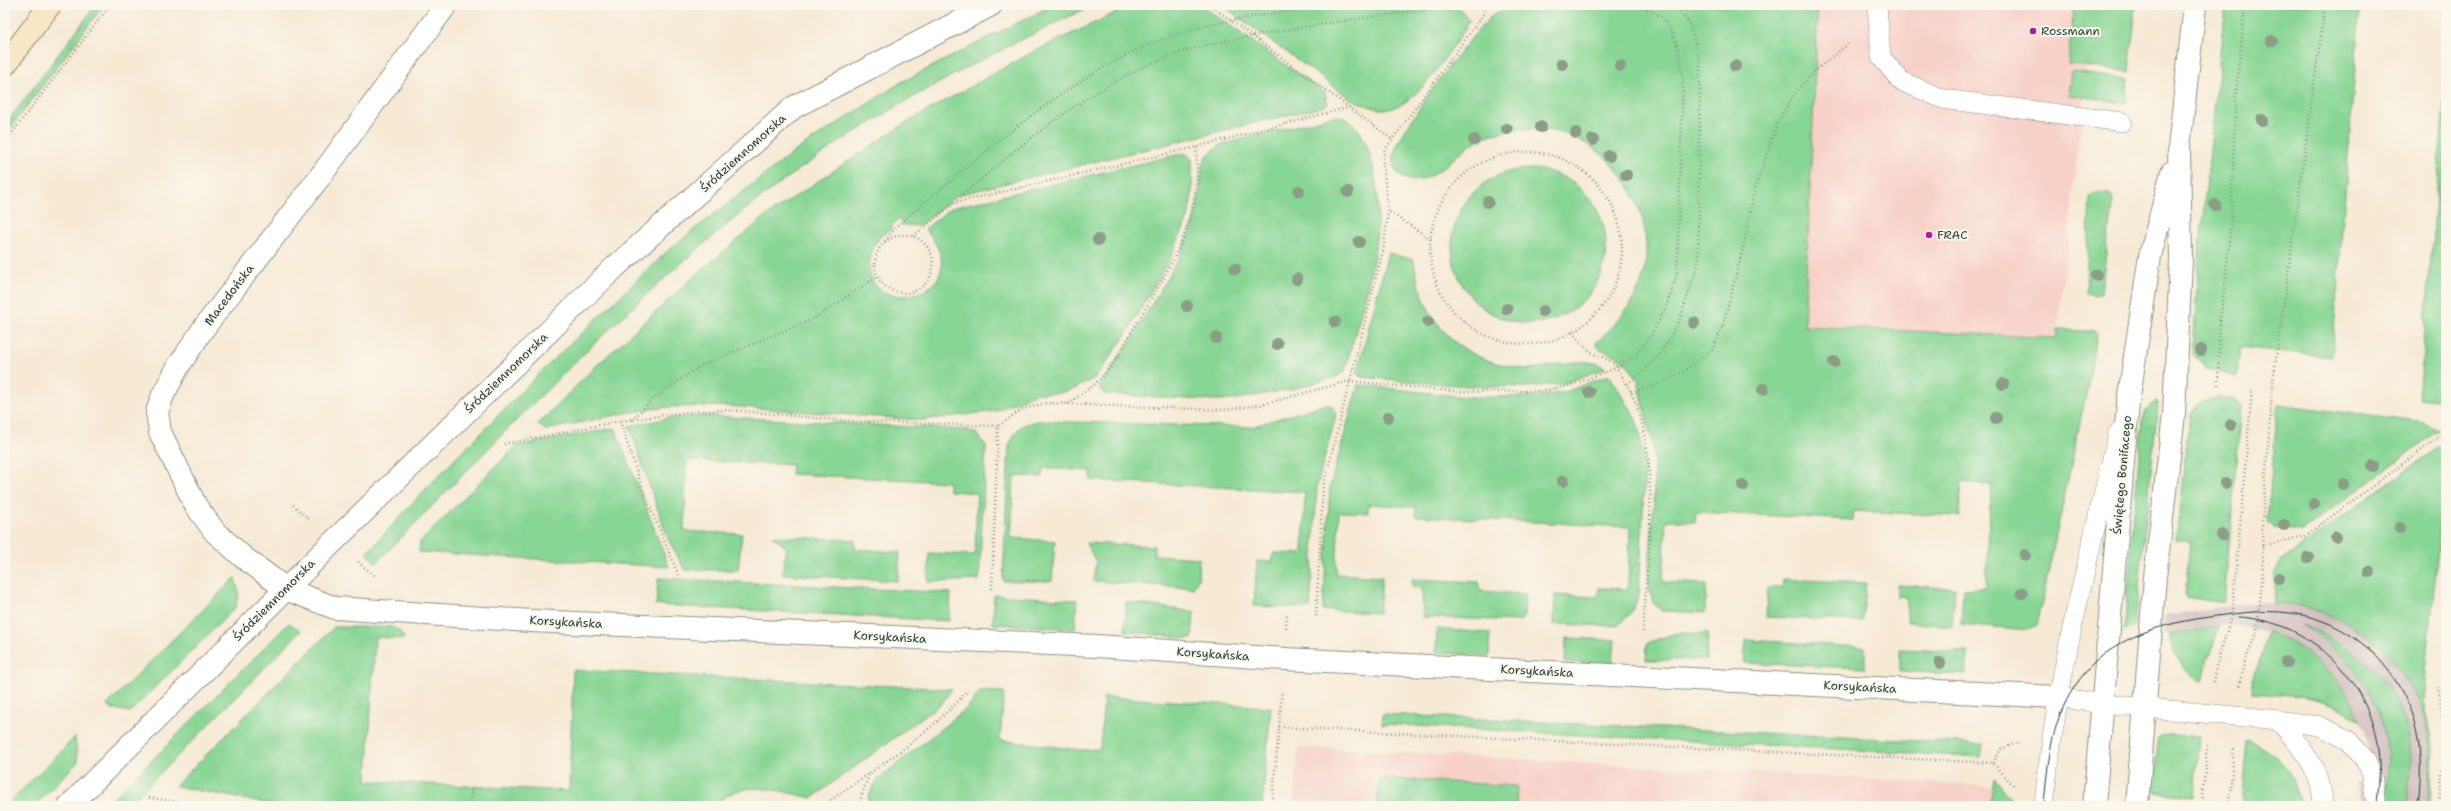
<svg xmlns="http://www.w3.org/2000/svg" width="2451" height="811" viewBox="0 0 2451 811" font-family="'Shantell Sans',sans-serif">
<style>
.built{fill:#f7d1c8}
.industrial{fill:#d2bfc0}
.green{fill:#88d694;stroke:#548a64}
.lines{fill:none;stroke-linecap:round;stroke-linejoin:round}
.service-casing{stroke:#8a9484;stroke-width:20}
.minor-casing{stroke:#8a9484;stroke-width:24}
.tertiary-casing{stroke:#8a9484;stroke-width:24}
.secondary-casing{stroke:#8a9484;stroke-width:24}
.path{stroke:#8a9484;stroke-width:2.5;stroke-dasharray:1 3;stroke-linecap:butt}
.service{stroke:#fff;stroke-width:19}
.minor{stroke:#fff;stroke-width:22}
.tertiary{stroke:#fff;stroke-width:22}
.secondary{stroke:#f9e7c3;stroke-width:22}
.tram{stroke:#1f3d34;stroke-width:1}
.tree{fill:#8b9c87}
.poi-dot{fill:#b5179e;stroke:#fbf7ec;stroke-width:1.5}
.labels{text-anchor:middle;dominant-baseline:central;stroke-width:4;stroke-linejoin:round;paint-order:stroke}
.poi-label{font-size:12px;fill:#1f3d34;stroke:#fbf7ec;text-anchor:start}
.street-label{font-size:12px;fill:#1f3d34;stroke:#fbf7ec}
</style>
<rect width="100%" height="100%" fill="#fbf7ec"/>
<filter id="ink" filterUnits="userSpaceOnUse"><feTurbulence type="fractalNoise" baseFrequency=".025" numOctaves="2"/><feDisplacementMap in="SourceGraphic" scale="8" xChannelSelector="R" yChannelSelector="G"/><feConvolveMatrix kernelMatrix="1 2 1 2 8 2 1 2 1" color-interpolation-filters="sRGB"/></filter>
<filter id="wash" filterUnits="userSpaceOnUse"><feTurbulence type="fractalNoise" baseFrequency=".012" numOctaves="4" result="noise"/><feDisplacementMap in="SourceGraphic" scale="16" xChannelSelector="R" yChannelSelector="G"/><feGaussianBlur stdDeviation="0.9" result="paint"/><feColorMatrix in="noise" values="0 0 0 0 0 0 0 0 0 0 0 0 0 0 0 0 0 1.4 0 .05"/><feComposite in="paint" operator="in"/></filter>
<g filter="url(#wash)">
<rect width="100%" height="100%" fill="#f6ead5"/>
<path class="built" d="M1818,5H2094L2057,338L1804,327Z
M1299,747L1993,786L1990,806H1293Z"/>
<path class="industrial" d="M2273,602L2310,607L2346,621L2371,639L2391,659L2410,685L2424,723L2429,757L2427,806H2407L2410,773L2409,744L2404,720L2395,699L2368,662L2344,643L2325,633L2304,626L2342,655L2371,696L2382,722L2387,747L2385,806H2363L2356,783H2369V753L2365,730L2347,693L2319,660L2282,638L2245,627L2230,625L2206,627L2164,634L2163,616L2233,605Z"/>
<path class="green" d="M96,5H104L5,135V125Z
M1052,5H1094C971,62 847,128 741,213C610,319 494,444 376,563L367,553L420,495L544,369L673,246L798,149L900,83Z
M1132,5H1201L1325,93L1328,103L1325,106L957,195L919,226L903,225L899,219L892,225V228C879,236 873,244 870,259C859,323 986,298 925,229L951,208L1185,153L1192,159V195L1188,218L1171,257L1123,339L1095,378L1076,388L1060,393H1036L996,411L921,420L727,406L667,407L625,413L545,430L538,424L594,368L694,277L766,216L904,124L1027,55Z
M1222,5H1460V9L1469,20L1466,28C1448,52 1419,104 1389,109C1376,111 1364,104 1351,99Z
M1514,5H1818L1804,326L2057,338L2058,330L2094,331L2096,333L2089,380L2037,626L2028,630L1961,624L1963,589L1986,588L1991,485L1961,482L1959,516L1854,511L1853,520L1696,512L1695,522L1666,520L1663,582L1707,584L1705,613L1662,611L1653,603L1648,582L1654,501V452L1638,380L1628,365L1617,356L1600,349L1595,344C1617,323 1640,299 1645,267C1655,201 1605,130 1534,129C1518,129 1497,131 1482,138C1460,148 1434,185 1409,180C1399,178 1392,169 1393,158C1394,137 1472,33 1491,17C1498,11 1506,9 1514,5Z
M2074,5H2136L2129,72L2068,64Z
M2225,5H2360L2332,357L2240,347L2237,377L2206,369L2193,354L2198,266Z
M2071,72L2128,79L2126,103L2068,95Z
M2446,82V401L2419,398Z
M1334,116C1351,116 1361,131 1367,146C1394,223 1364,296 1345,371L1336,377L1293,389L1231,400H1206L1104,394L1100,389L1101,383L1133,337L1180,256L1192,228L1200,193L1202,165L1207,156L1220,145Z
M1452 246a77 77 0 1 1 154 0a77 77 0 1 1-154 0Z
M2094,193L2110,194L2113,198L2101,293L2094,296L2087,294L2086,290L2090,197Z
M1388,253L1414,260C1419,312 1451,354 1504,365C1511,366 1520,369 1528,369C1547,368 1591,354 1605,368L1565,383L1526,387L1466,386L1361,377L1357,374Z
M1609,375L1634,414L1640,433L1645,471L1639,593C1635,609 1630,616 1617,626L1554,624L1555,595L1598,597L1599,588L1628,589L1630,527L1416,516V507L1368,504V513L1339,512L1336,574L1382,577L1379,613L1323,610L1330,487L1358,385L1466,397H1534L1565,392Z
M2218,397L2233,398L2241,405L2224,603L2185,597L2190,541L2176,540L2190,413L2201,403Z
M2156,401L2158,403L2135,625L2124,630L2142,421L2146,411Z
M1326,404L1332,406L1336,415L1317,486L1310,608L1254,606L1257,561L1272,562L1274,553L1303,554L1305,492L1091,480V471L1043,468L1042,477L1014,476L1011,538L1055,541L1052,581H1003L1009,446C1017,428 1019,424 1039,421L1251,427Z
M2278,404L2425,423L2439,430L2302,531L2273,528L2267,522Z
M709,416L967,430L977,434L986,446L979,580L928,582L929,553L975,555L977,493L949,491V482L791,474L792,465L687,460L684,531L742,534L738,570H685L668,539L629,426L669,418Z
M615,428L669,567L419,552L420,542L516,446Z
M2446,442V467L2423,702L2433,747L2430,806H2427C2429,784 2432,761 2428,739C2415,659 2352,608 2273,602L2275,571L2281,561Z
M772,536L855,540V549L900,552L898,581L782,574L787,548Z
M1086,543L1154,546V555L1199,558L1198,580L1193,588L1093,581L1096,562Z
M235,578L239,593L235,608L130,712L113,709L107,705Z
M658,578L951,593L949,621L656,605Z
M1412,579L1479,582L1480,591L1525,594L1524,616L1520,621L1423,617L1422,588L1412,587Z
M1783,579L1866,583L1863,621L1766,617L1768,588H1782Z
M1897,585L1955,588L1952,626L1907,622V597L1897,596Z
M994,595L1077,600L1075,629L993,624Z
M1126,602L1194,612L1192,639L1125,631Z
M289,623L301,631L128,806H106Z
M2302,625C2357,644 2403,684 2409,745C2411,766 2409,786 2407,806H2385C2386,787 2389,767 2387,748C2381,695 2347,652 2302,625Z
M2220,626L2207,662L2203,683C2184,670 2173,657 2169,634Z
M334,627H392L401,632L404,639L375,637L367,781L569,791L573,670L952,689L942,703L812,798C782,792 738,776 716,806H280L175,786Z
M1437,629L1490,633L1489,656L1436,652Z
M2268,632C2312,649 2343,678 2361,721C2329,696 2290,696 2251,693L2252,683Z
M1676,633L1708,634L1706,660H1646L1647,643Z
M1566,638L1615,640L1613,663H1565Z
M1746,640L1865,647V668L1744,663Z
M1900,649L1968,652L1966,675L1900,671Z
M981,691L1004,692L1000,740L1081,750L1100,749L1104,697L1271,707L1262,806H868L869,795L877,780L967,708Z
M1383,714L1982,744H1983L1981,757L1382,724Z
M2168,735L2199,736L2194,796L2154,792L2158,738Z
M75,737L78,762L34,806H6Z
M2247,741C2277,750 2297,774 2299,806H2241Z
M1994,777L2015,804V806H1990Z
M1380,778L1517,786L1516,806H1377Z"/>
</g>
<g filter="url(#ink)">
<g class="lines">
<defs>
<path id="service" d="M1877,5L1881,57L1901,81L1943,99L2122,122
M2058,697L2102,704L2269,719L2320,726L2348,740L2366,760L2372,775L2376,806
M2278,720C2299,745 2323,770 2323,806
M2044,806C2055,680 2089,556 2118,433"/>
<path id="minor" d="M446,5L325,170L203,329L178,367L163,395L157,412L160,432L196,506L215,532L243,557L286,589L335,608L531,621L1097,646L1285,659L2058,697
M69,806L334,541L614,268L794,107L991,5"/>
<path id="tertiary" d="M2094,806L2128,403L2150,256L2172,172
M2137,806L2155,577L2174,414L2181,259L2179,148L2195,5"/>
<path id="secondary" d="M5,65L50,5"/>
</defs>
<use href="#service" class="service-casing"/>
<use href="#minor" class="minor-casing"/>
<use href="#tertiary" class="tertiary-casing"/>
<use href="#secondary" class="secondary-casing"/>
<path class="path" d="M1210,5L1392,139
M1350,107L1196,147L954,203C1015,149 1081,93 1157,61C1202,43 1251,36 1299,28C1358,18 1418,10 1479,5
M5,142L110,5
M1430 248a96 96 0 1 1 192 0a96 96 0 1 1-192 0Z
M875 264a29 29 0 1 1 58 0a29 29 0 1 1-58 0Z
M913,236L954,203
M1431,239L1388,211L1383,162L1384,151L1483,15L1487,5
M885,241L898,225C976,160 1077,67 1174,35C1224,19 1279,13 1331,5
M1572,332C1579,341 1586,349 1596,355C1601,357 1607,358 1610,361C1617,366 1622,376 1626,383C1664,446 1647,561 1643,633
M1627,384L1641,373L1661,353L1680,319L1698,264L1700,60L1689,23L1673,5
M2218,385L2220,317L2225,286L2231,220L2236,95L2245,5
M1631,392L1655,386L1681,373L1713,349L1723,325L1745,240L1754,192L1778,121L1797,90L1815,71L1848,44
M1068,404C1079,395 1093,387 1102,377C1116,363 1126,341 1136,324C1173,262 1202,221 1196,147
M632,420L654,398L700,366L815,318L878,276
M620,421L644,493L679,576
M504,444L620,421L689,412L733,410L847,421L998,426
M293,505L309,519
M2262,546L2305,536L2446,432
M358,562L375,576
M992,589L998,426L1023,409L1046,403L1224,410L1260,405L1349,381L1461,392L1541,391L1571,385L1616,368L1636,355L1653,332L1666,307L1677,275L1683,80C1679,44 1673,10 1631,5
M1316,616L1323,488L1384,246L1388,211
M1286,628L1287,614
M2213,682C2217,655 2229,632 2233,605L2252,389
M2239,686L2243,667L2257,630L2259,612L2263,570L2262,523L2273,381L2325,5
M1279,727L1993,763L2015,787
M1993,763L2001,749L2020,742
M149,798L208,806
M470,806L472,786
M826,806L828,802C876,768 930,735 968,690
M858,806L870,772
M1272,806L1282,691
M2202,806L2207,745
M2229,806L2234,747
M2439,806L2445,743L2439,686"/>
<use href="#service" class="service"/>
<use href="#minor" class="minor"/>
<use href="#tertiary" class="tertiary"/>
<use href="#secondary" class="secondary"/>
<path class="tram" d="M2238,617C2310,620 2370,680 2378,751C2381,769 2378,788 2377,806
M2044,806C2048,760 2051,717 2080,679C2110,639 2156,625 2203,618C2232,614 2261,609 2290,613C2356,621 2408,675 2418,740C2422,762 2420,784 2418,806"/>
</g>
<g class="tree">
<circle cx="2272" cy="41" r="6"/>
<circle cx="1562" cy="64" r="6"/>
<circle cx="1620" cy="66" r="6"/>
<circle cx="1735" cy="66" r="6"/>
<circle cx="2262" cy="120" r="6"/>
<circle cx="1541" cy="127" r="6"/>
<circle cx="1507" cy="129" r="6"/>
<circle cx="1576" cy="133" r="6"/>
<circle cx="1474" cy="140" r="6"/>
<circle cx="1593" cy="140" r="6"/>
<circle cx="1609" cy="156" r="6"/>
<circle cx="1626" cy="175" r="6"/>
<circle cx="1299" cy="191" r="6"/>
<circle cx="1348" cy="192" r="6"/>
<circle cx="1488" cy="202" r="6"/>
<circle cx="2215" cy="205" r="6"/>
<circle cx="1098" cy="240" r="6"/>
<circle cx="1359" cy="242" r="6"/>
<circle cx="1235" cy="269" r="6"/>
<circle cx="2096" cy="275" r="6"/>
<circle cx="1297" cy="279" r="6"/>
<circle cx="1187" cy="306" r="6"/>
<circle cx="1507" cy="309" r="6"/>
<circle cx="1543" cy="311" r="6"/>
<circle cx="1335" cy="322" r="6"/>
<circle cx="1428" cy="322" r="6"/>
<circle cx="1694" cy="323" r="6"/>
<circle cx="1216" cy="338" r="6"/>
<circle cx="1277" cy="344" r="6"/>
<circle cx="2201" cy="350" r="6"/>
<circle cx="1834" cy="362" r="6"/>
<circle cx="2003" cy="384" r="6"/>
<circle cx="1763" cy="389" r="6"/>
<circle cx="1589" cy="392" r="6"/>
<circle cx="1388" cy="417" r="6"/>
<circle cx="1996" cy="418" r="6"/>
<circle cx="2231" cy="425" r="6"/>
<circle cx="2373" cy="467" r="6"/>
<circle cx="1563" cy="481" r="6"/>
<circle cx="2226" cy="483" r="6"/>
<circle cx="2343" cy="484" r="6"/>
<circle cx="1743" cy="486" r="6"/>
<circle cx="2314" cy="504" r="6"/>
<circle cx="2284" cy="525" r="6"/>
<circle cx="2400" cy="528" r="6"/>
<circle cx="2222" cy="535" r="6"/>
<circle cx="2336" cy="537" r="6"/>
<circle cx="2025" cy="555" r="6"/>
<circle cx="2308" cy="558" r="6"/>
<circle cx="2369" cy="572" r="6"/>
<circle cx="2279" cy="578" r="6"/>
<circle cx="2022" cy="593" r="6"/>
<circle cx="2286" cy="662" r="6"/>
<circle cx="1940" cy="663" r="6"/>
</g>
</g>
<g class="poi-dot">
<circle cx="2033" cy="31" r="4"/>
<circle cx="1929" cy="235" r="4"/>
</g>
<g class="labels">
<g class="poi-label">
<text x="2041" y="31">Rossmann</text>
<text x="1937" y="235">FRAC</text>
</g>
<g class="street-label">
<text transform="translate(743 153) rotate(-42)">Śródziemnomorska</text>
<text transform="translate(229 295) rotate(-53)">Macedońska</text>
<text transform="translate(506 373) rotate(-44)">Śródziemnomorska</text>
<text transform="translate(2122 475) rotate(-85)">Świętego Bonifacego</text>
<text transform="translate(274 600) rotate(-45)">Śródziemnomorska</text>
<text transform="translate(566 622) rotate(3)">Korsykańska</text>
<text transform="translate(890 637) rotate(3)">Korsykańska</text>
<text transform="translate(1213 654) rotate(4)">Korsykańska</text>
<text transform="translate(1537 671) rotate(3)">Korsykańska</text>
<text transform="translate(1860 687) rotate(3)">Korsykańska</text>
</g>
</g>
<rect width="2451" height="811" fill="none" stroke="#fbf7ec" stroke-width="20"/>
</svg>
